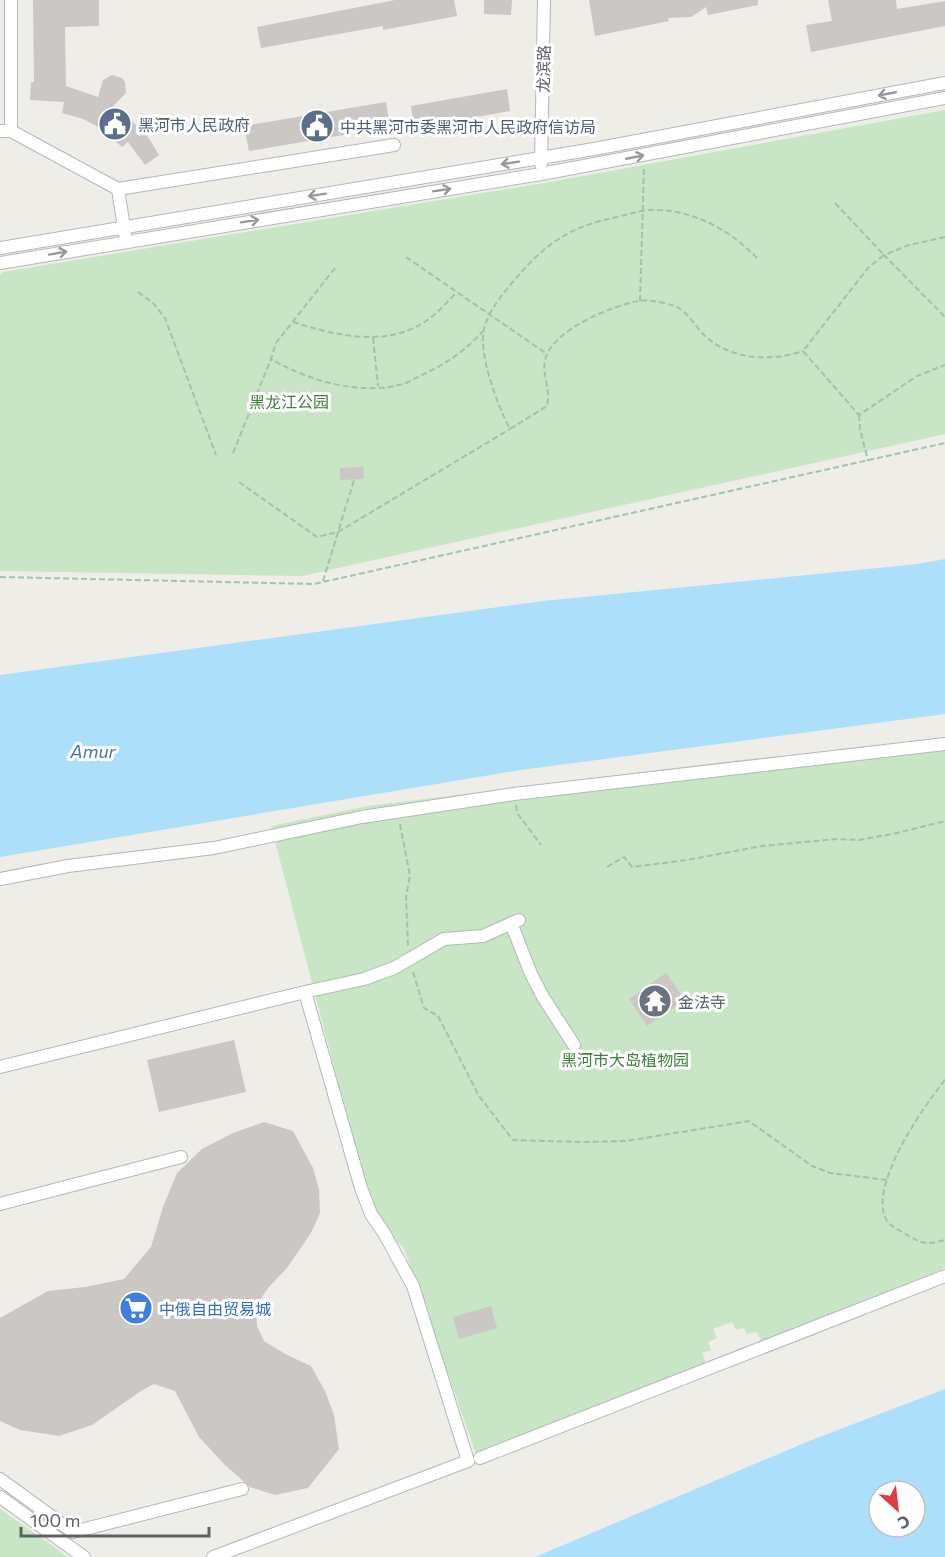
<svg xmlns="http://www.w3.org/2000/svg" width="945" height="1557" viewBox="0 0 945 1557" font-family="Commissioner,'Noto Sans SC',sans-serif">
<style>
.green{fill:#c8e5c5}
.water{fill:#ace0fa;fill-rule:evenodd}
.building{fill:#cbc7c4}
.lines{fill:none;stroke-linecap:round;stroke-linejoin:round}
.minor-casing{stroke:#b4b7ba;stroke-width:14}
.path{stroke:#9ec6a6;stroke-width:2;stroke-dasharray:6 3;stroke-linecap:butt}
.minor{stroke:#fff;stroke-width:12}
.oneway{stroke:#96999c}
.labels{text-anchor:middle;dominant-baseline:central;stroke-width:6;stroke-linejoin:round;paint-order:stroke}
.street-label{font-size:16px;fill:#5e6266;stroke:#fff}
.service-label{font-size:16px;fill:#4e5e75;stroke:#fff;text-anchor:start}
.park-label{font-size:16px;fill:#3e813a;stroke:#fff}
.worship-label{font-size:16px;fill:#5b616d;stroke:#fff;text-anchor:start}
.shop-label{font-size:16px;fill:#366cbe;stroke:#fff;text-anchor:start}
.water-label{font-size:18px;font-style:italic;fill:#43779b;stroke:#fff}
</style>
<rect width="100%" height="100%" fill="#efede7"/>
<path class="green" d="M945,110V434L302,576L0,571V275L3,272L550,182Z
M945,740V1268L761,1341L757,1332L747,1334L744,1328L736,1330L732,1322L713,1329L717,1338L708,1342L711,1350L702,1353L706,1363L477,1453L475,1451L409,1262L403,1247L389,1235L373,1209L366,1189L271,826L368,806L739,760Z
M0,1509L68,1557H0Z"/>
<path class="water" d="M945,559V714L521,770L0,857V675L543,601L918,564Z
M945,1389V1557H535L809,1441ZM879,1491H915V1527H879Z"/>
<path class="building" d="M33,0H99V26L65,27L66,86L98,97L103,80L112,75L122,78L125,82L126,93L113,106L131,120L148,137L159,155L145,165L128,142L122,147L102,129L83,119L62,113L64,102L30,100L31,82H34Z
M395,0H454L457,16L383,30V26L261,48L257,27Z
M484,0H512L511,15L484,14Z
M589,0H758V5L708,15L706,7L691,17L668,18L669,21L595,36Z
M828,0H896L897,9L945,1V26L811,52L806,25L832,21Z
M507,89L510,111L414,128L411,106Z
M386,102L390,127L249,151L244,126Z
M363,467L364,479L340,480V468Z
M666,973L685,1000L647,1026L629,999Z
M234,1040L246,1092L159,1112L147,1060Z
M264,1122L293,1131L313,1168L319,1189L320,1213L311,1233L287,1268L268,1288L256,1306L257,1326L264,1341L287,1355L311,1366L325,1391L334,1415L339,1449L308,1488L275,1495L250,1487L224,1464L199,1437L175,1391L154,1384L141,1391L92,1425L59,1436L20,1430L0,1421V1318L48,1291L85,1287L124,1279L151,1247L163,1207L177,1173L202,1149L233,1133Z
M491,1306L497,1328L459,1339L453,1317Z"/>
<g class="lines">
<defs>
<path id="minor" d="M0,131H11L118,189L394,145
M11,131V0
M541,164L544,0
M118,189L125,234
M0,248L594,149L945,83
M0,263L541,174L945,98
M0,879L68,866L214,848L362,817L514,794L945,744
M511,923L531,974L543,997L574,1045
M305,992L364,979L394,968L444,939L483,936L519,920
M0,1067L305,992L361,1188L371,1214L384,1233L413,1286L468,1461L213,1557
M0,1204L181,1157
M480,1458L945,1276
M0,1479L73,1532L242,1489
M0,1497L84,1557"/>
</defs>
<use href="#minor" class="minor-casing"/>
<path class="path" d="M835,203L884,255L868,268L803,351L859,415L917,376L945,365
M945,237L909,245L884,255L945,317
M406,257L547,354
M757,258C731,231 696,211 657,210C644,209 630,214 617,217C573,226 548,241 518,276C505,291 489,309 484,329C478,354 498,407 510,429L547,406C551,391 542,375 545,360C552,330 611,306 639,301C650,299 664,303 675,306C686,310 696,327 704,335C730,360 771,362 803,351
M335,268L276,343L271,359C307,380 357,395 399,385C406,384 414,379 420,376C446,364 465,351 483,331
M138,292L153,303L165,318L216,455
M640,301L644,167
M293,322C340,337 393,349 434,315C442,308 449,300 457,292
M373,338L378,386
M859,415L860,429L868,461
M233,453L271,359
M239,482L317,537L338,532L510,429
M0,577L314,584L945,443
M323,581L354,480
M516,805L517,813L541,845
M400,824L410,876L406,896L408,946
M607,867L624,857L632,867L687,860L762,846L837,839L859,840L897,833L945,821
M413,972L424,1008L438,1016L479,1096L513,1140L584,1142L626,1141L749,1121L812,1166L830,1173L887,1180
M945,1080C923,1107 871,1182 885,1217C888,1225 896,1228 902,1232C922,1243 923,1246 945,1240"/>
<use href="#minor" class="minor"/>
</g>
<defs><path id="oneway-shaft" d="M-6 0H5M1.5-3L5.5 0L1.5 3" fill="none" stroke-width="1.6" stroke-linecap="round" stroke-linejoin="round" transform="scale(1.5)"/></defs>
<g class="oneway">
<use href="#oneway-shaft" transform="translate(887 94) rotate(169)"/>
<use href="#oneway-shaft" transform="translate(635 157) rotate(-11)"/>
<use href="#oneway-shaft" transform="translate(510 163) rotate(171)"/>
<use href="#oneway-shaft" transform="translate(442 190) rotate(-9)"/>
<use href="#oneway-shaft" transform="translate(317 195) rotate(171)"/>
<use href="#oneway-shaft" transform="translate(250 221) rotate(-9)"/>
<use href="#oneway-shaft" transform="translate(58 253) rotate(-10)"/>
</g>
<defs>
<symbol id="civic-disc" viewBox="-11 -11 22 22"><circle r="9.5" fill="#5c6f8a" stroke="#fff"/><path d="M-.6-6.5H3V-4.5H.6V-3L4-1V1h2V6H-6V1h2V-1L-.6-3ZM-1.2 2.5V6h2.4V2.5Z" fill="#fff"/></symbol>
<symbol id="temple-disc" viewBox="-11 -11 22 22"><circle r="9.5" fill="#6b7280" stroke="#fff"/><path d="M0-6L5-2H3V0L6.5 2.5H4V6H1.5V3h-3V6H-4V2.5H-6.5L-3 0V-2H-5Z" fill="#fff"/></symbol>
<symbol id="supermarket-disc" viewBox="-11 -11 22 22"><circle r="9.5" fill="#3f7fe0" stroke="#fff"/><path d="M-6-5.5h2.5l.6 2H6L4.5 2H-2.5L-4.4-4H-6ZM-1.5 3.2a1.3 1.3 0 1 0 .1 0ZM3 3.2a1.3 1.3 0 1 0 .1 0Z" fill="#fff"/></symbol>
</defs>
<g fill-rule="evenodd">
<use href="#civic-disc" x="96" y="105" width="38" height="38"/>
<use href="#civic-disc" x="298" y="107" width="38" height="38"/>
<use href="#temple-disc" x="636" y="982" width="38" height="38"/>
<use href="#supermarket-disc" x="117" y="1289" width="38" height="38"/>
</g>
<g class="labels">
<g class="street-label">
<text transform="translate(543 69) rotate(-89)">龙滨路</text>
</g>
<g class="service-label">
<text x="138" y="124">黑河市人民政府</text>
<text x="340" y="126">中共黑河市委黑河市人民政府信访局</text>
</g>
<g class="park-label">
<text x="289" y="401">黑龙江公园</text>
<text x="625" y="1059">黑河市大岛植物园</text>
</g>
<g class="worship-label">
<text x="678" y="1001">金法寺</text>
</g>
<g class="shop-label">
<text x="159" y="1308">中俄自由贸易城</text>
</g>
<g class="water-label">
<text x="93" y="751">Amur</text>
</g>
</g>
<g transform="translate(897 1509) rotate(153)"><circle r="28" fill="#ffffff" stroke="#bfc0c2" stroke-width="1.5"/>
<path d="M0-4.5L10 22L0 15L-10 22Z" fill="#df3d40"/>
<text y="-9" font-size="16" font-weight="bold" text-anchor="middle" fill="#5e6266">С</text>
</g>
<path d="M21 1527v9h188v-9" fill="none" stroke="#5e6266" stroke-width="3"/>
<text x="30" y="1527" font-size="18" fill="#5e6266" stroke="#ffffff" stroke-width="4.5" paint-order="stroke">100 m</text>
</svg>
